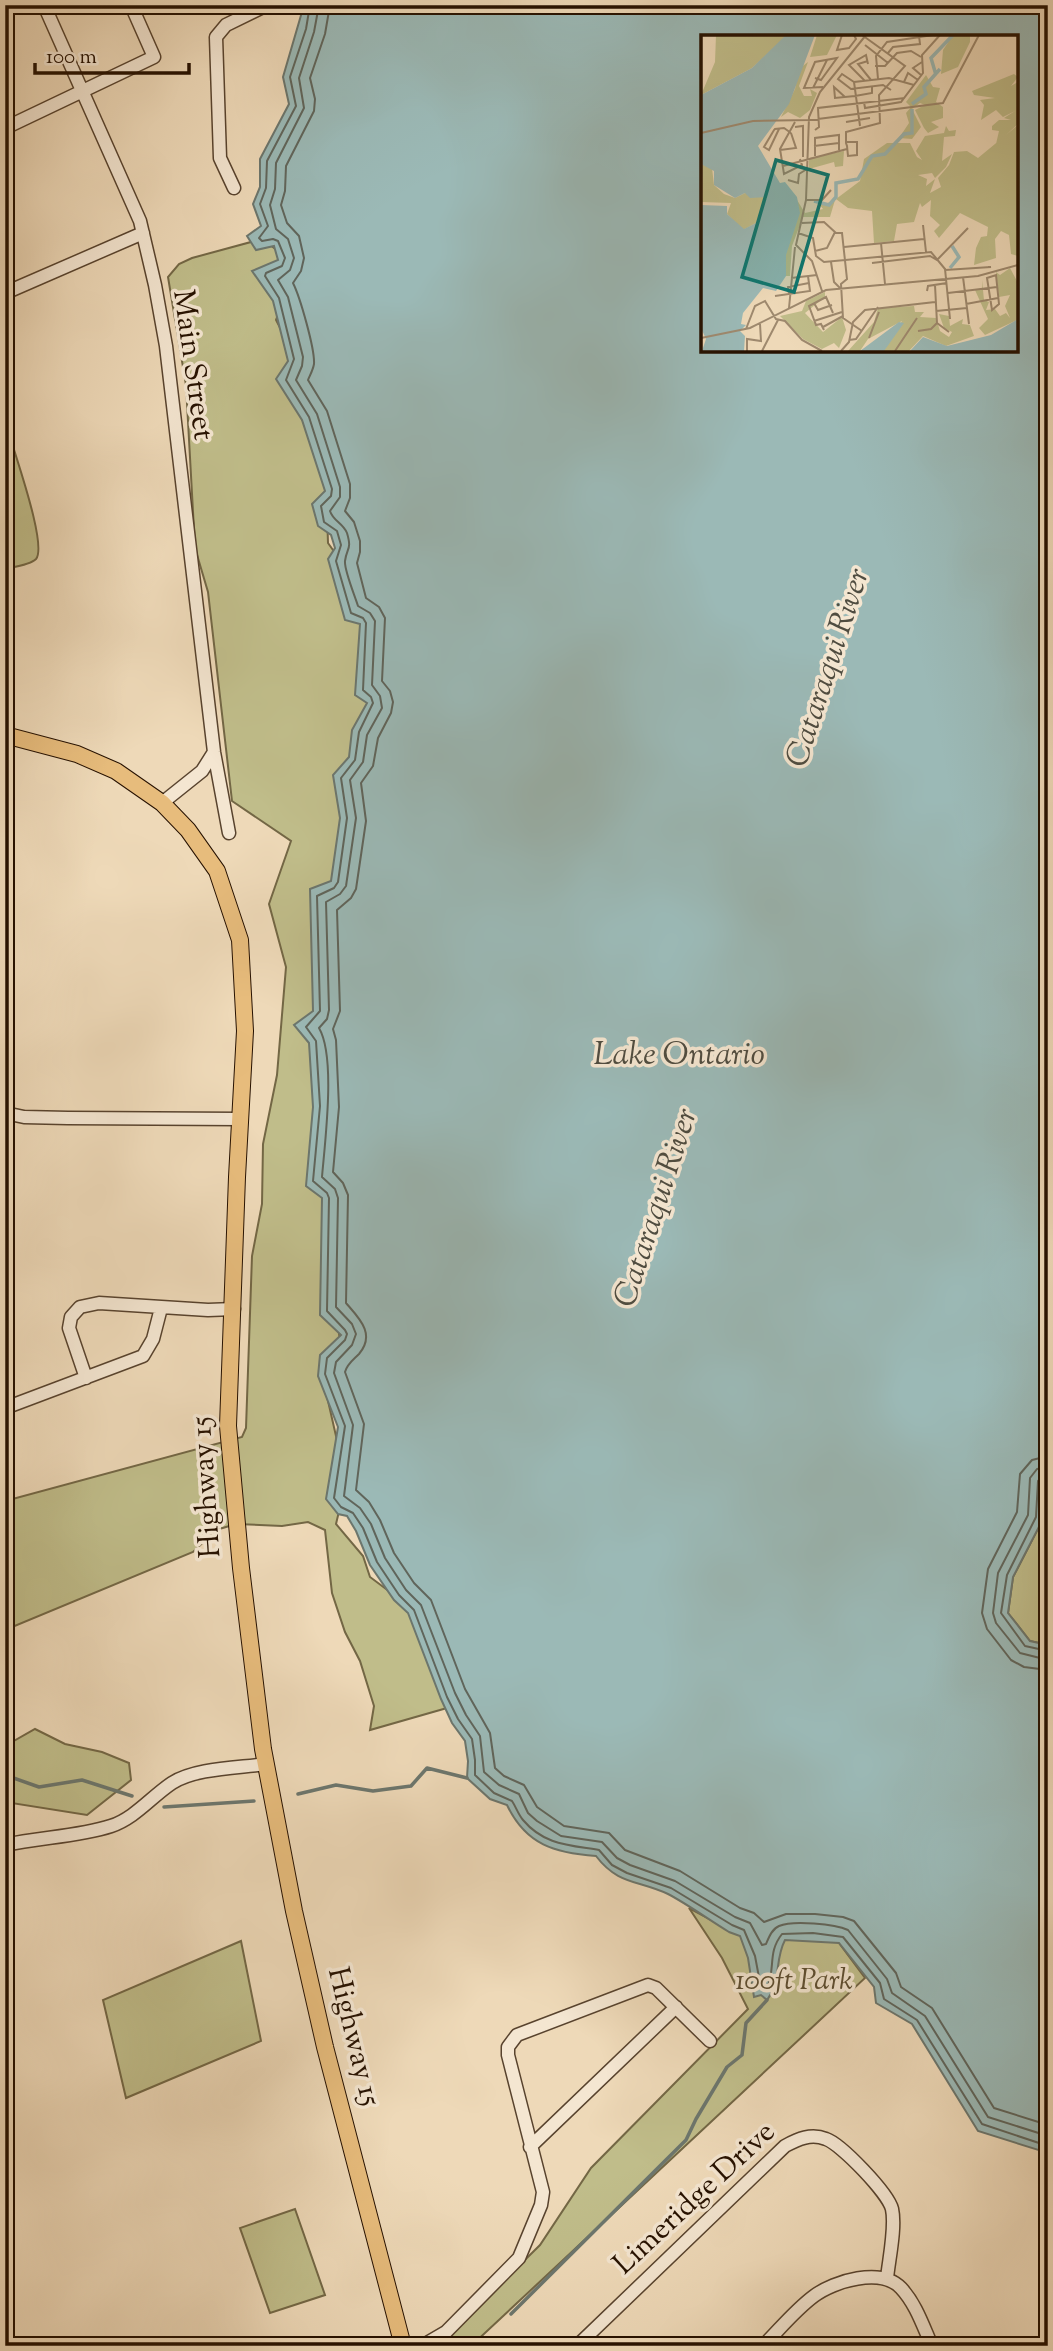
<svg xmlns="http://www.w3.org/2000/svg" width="1053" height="2351" viewBox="0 0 1053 2351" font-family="'Sorts Mill Goudy',serif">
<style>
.green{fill:#c0bd8a;stroke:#736745;stroke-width:2}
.water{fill:#9bb9b6;stroke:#6c766d;stroke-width:2;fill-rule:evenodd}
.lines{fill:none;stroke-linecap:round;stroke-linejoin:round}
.shore{stroke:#60655b;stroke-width:2}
.stream{stroke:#6c766d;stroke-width:3.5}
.minor-casing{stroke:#58432e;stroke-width:15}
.major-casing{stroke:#261100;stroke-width:18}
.minor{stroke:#f4e6d1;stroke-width:12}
.major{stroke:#e7bc7c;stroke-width:16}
.labels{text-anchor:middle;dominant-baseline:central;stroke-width:7;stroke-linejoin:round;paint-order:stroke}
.street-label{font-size:30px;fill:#261100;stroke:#f4e6d1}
.park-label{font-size:30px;font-style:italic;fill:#5c4d30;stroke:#f4e6d1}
.water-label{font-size:32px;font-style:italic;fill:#4f4c40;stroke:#f4e6d1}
.inset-river{fill:none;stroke:#9bb9b6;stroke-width:3.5}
.inset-road{fill:none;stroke:#9e896e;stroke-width:2}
.view{fill:#0f766e;fill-opacity:0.15;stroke:#0f766e;stroke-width:3.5}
.inset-edge{fill:none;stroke:#261100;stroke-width:3.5}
</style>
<rect width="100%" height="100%" fill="#eed9b8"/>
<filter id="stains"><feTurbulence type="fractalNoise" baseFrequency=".00286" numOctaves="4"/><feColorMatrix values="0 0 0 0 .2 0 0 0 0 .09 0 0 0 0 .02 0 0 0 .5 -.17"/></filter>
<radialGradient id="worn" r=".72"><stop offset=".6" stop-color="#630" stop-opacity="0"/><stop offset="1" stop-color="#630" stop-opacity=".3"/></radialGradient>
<path class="green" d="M262,239L297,265L276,320L303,372L300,415L312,439L331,465L327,511L328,543L345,567L380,641L334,1297L341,1348L326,1392L341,1458V1503L336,1524L363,1556L370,1577L398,1598L432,1636L447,1708L370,1730L374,1706L360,1661L345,1632L332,1593L325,1530L308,1522L282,1526L236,1524L216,1530L193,1552L5,1630V1501L242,1437L246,1428L252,1256L262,1204L263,1144L277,1075L286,967L269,904L291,841L232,801L208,592L195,548L186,385L168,277L179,264L192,258Z
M12,443C17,461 47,546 36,559C30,565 14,567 5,569V445Z
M1048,1354V1645L1030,1641L1008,1613L1013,1577L1043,1519Z
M35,1729L65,1744L102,1752L129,1763L131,1780L87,1815L5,1802V1746Z
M689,1908L741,1936L800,1918L839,1943L865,1978L471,2346H438L540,2245L591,2168L748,2009L722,1958Z
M241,1941L261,2041L126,2098L103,2000Z
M295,2209L325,2295L270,2313L240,2228Z"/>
<path class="water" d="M304,5H1048V1354L1043,1519L1013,1577L1008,1613L1030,1641L1048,1645V2153L978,2131L912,2024L876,2003L874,1987L839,1943L785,1940C774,1961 782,1980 767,2000L761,1995L754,1997L748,1958L740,1936L729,1932C709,1920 689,1905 668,1894C638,1880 618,1885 596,1856C555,1853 526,1845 507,1805L490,1799L467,1778L468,1761L465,1741L452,1723L441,1699L408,1613L394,1600L370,1565L356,1531L347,1516L338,1514L326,1499L338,1427L318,1376L320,1355L341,1335L320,1315L322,1198L306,1186L313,1107L309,1043L294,1025L313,1011L310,889L331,881L340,818L333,775L349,757L352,730L367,703L355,695L360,624L345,620L328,559L335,548L331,535L318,526L312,504L325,491L302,420L276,379L288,361L273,301L252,271L278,260L274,246L256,250L247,236L261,226L253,204L260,187V159L289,104L283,77ZM703,37H1016V350H703Z"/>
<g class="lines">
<path class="shore" d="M310,5L306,29L290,77L296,106L267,161L266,188L260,204L268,226L259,238L262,241L273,239L278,241L285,258L282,266L266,273L265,276L279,298L294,359L286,380L309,417L332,489L331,496L321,506L324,522L337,531L341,545L336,561L351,613L363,618L366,623L363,690L371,697L373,703L359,732L355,760L341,778L347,818L338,882L334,888L317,896L320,1011L306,1027L316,1041L320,1106L313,1181L327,1193L329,1198L327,1311L345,1330L347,1334L345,1340L327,1358L325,1374L345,1426L334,1498L341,1507L353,1513L363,1528L377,1562L399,1595L414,1610L447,1697L458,1719L472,1739L475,1760V1775L494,1793L512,1801C516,1807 518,1814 523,1820C544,1845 569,1845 599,1850L612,1865L627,1873L671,1888L732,1925L744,1930L755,1956L761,1988H767C776,1968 767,1953 782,1934L813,1933L843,1937L880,1983L884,1999L917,2020L982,2124L1048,2146
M319,5L314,32L299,78L304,108L276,163L275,189L270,205L276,229L288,239L294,258L290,270L278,280L288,297L303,357L302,366L296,380L317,414L340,487V497L330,511C333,521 343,523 347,533C352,550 347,547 345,561C344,570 355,596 358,606L370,613L375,621L372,685L380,696L382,708L367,735L363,762L350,780L356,818L346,886L340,894L326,902L329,1010L327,1019L319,1028C336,1057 325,1141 322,1177L335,1189L338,1198L336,1307L352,1324L356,1334L352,1345L336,1362L334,1373L353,1425L344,1496L360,1508L371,1524L385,1558L406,1590L421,1605L455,1693L466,1715L480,1736L484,1772L499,1785L519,1794L528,1813L537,1821L561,1836L602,1842L617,1858L630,1865L675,1881L735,1917L750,1923L762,1945L766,1944C769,1937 772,1929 779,1926C793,1920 835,1924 848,1930L887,1979L892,1993L925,2016L988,2117L1048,2136
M330,5L325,34L310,78L315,99L314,111L286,166L285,191L281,205L287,223L299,236L304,258L301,271L293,283C300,297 315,349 314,364C313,370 310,375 308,380L327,411L350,484V498L345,511L354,522L360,541V552L357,563L366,598L379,607L385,618L382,681L390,691L393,702L391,713L378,738L373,766L361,783L366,821L356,889L351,898L337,910L340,1011L333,1029L336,1040L339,1107L333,1172L343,1183L348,1195L346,1303C359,1318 376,1334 359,1354C353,1360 347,1364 345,1372L364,1424L356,1490L369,1502L380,1520L394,1553L414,1583L431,1600L465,1689L490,1733L495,1768L504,1776L524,1785L537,1807L564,1826L609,1833L625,1850L680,1871L740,1908L754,1913L764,1922L786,1914H815L843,1917L854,1921L896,1973L901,1987L932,2008L994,2108L1048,2125
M1048,1456L1032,1460L1020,1474L1017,1512L988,1569L982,1613L987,1629L1011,1660L1024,1667L1048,1670
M1048,1467L1037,1469L1030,1478L1028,1515L998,1573L993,1613L996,1623L1020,1653L1048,1660
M1048,1476L1042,1477L1038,1481L1036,1517L1007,1575L1001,1613L1025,1646L1048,1651"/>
<path class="stream" d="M5,1775L39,1787L82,1780L132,1796
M298,1794L336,1785L373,1791L411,1786L427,1768L467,1778
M164,1807L254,1801
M511,2314L686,2140L696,2119L727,2067L742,2055L746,2023L767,2000"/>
<defs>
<path id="minor" d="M44,5L140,221L155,285L166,346L214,752L229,833
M5,128L154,57L131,5
M234,188L220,158L216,37L226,25L267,5
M5,293L143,233
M162,803L202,771L214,752
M5,1113L24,1117L68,1118L241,1119
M86,1378L69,1328L71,1317L80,1307L99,1303L208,1310L234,1309
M5,1408L143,1356L153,1339L161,1308
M5,1845C40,1837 77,1837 111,1826C135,1818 151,1797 172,1783C195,1768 238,1768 266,1764
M530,2147L676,2007
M422,2346L446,2332L519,2258L541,2205L543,2192L508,2055V2047L517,2035L648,1985L656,1988L710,2041
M577,2346L785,2146C798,2139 811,2133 826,2139C841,2144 888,2193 892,2209C896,2227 889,2259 887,2278
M763,2346C779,2330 795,2310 814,2296C834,2281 881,2267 901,2288C916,2304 923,2326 932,2346"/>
<path id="major" d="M5,735L77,754L116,771L162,803L188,830L217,871L240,940L245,1031L237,1177L228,1426L241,1568L263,1749L294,1911L325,2047L403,2346"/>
</defs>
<use href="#minor" class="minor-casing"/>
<use href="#major" class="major-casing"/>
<use href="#minor" class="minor"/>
<use href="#major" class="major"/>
</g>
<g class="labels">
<g class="street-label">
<text transform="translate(192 365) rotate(82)">Main Street</text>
<text transform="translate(207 1487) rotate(-94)">Highway 15</text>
<text transform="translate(353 2037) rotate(76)">Highway 15</text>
<text transform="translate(695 2199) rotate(-43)">Limeridge Drive</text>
</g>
<g class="park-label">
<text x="794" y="1981">100ft Park</text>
</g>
<g class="water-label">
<text transform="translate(829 668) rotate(-72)">Cataraqui River</text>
<text x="679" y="1056">Lake Ontario</text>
<text transform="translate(657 1208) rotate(-72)">Cataraqui River</text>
</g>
</g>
<g transform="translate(701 35)">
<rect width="317" height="317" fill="#eed9b8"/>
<path d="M15,0H87L51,33L0,60L14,27ZM116,0H136L126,20L109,22ZM252,0H269V7L257,32L240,39L242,15ZM107,27L98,51L103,61H111L109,54L116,58L109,75L99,83L87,77L80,82L94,54L98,34ZM313,39L317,42L310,51L317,47V89L295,109L298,96L291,95V91L298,85H310L303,83L314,76L302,82L295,75L280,85L283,70L279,65L294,63L273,60L271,56ZM225,40L232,52L239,53L235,67L242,72V83L230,87L238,92L227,98L223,93L214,75L224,70L219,68L211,74L220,92L211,104L198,103L208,88L205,78L210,72L205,67ZM317,90V221L310,219L308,200L300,196L294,204L295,223L273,230L275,213L280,202L286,201L287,192L259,178L238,203L233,196L239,190L229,181L230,165L221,172L219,168L213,187L196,189L193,206L173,208L171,176L147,173L135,164L159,146L163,124L186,108H209L216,122L221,125L215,116L224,101L243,98L245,91L248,96L255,95L254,101L243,102L241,126L251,119L245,132L234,143L231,138L217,140L226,144L225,151L234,144L229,158L240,152L237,143L248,130L253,117L266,116L277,123ZM143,116L142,131L134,132L133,127L108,134V123ZM0,129L11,133L13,150L23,159L34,163L44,158L66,161L55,188L42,195L26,179L30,168L0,167ZM96,165L104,178L122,174L115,165L124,169L134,165L129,182H102L91,211L89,241H84V219L98,176ZM309,233L317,248L316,285L284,300L278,293L287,284L274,255L281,253V245L283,265L288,267L285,275L294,274L299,281L305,278L309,283L304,271L309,260L298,262L295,237L299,240ZM124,257V262L104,278L122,297L141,282L145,295L138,313L133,308L121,314L102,304L79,281L101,276L105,266ZM213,271L214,277H223L219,282L235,283L239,296L248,302L251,297L243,293L238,279L248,281L249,291L262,284L261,289L269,290L273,301L245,311L222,301L208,316H182L201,286L167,304L159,316H147L173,287L177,273Z" fill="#c0bd8a"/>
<path d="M114,0L88,69L57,111L79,148L84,147L96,162L99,178L85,220V241L75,256L62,253L42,278L40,289L45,290L39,296L44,301L43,316H1L5,304L0,293V170L26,171V179L43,194L55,188L66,162L49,163L44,158L34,163L13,150V136L0,129V60L51,33L84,1ZM317,284V316H209L222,302L246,311L290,300ZM198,287L203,288L183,316H159Z" fill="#9bb9b6"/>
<path class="inset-river" d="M235,40L230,23L252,0M211,69L225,59L223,52L239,34M113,166L128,170L135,162V148L157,144L171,121L184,119L203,99L211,98V74M249,233L258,222L251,211"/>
<path class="inset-road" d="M141,0L136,15L148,13L155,4L153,0M164,10L187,28M187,18L192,12L219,9L218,1M167,26L157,29L170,45M174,31H184L196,18L210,16L220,22M220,40L212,33L221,27M114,43L120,45L136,23L114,27L103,53L122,52M177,44L175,21L186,7L232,0M164,46L148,30L165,20L167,29M153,47L141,39L137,44L150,54L182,50L190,55M153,47L188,43L213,50M153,47L159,91M203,47L207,38L217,45M112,53L126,25M144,62L133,52L134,63L154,61L171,58V52M163,67L164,73L200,67L222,38L221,20L239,0M109,85L242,68L278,0M94,87L79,114L83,139L101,130L99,124M145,87L169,83M94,92L102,91V122M78,94L68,115L63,112L73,95L74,94L83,93L90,98M114,95L118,92L117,73L204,63M0,98L52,86L109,85M145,107H156V120L147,121L146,111L145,108V97L179,88L178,60L204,31L161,0M113,111L138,108M79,115L95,113L90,98M114,121V103L138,100V115M82,131L146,114M87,145L97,148L98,139L106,134M105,165H121L130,155M101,188L123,187L135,198M222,190L225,217M97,198L112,203L115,221L123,227L230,217L244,234L249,284M134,198H141L146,244L140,249L142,283L161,296M180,208L184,249M143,212L223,204M114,216L126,213L134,197M130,227L133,247L139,253M171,228L229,221L236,225L267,193M244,235L290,232H287M295,240L298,269L291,275L286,243ZM262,242L268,289M90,243L116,240M234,250L236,288L248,297M121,256L111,226L95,210L105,165L108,82L119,57L165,0M226,256L227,251L246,248M247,258L296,252M88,259L87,252L108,248M74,261L109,256L107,241M113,268L117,275L131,270M265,269L297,263M88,273L94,212M235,276L266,273M113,286L141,277M122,292L142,281M45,294L54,271L64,266L75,284L84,286L101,305L121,316M123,295L120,289L115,290L108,271L125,262L132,278M217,296L230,294L236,288M0,303L49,293L125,255L277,241L317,230M168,303L178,277M148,305L155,304L177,272M46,316V304L60,306L59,289M61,316L77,285M140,316L148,307L152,287L164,275L234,267M194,316L216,283"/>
<path class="view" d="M75,125L127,140L93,257L41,242Z"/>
<rect width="317" height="317" class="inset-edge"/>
</g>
<rect width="1053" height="2351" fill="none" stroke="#eed9b8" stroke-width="28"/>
<rect x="7" y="7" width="1039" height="2337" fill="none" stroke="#261100" stroke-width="3.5"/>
<rect x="14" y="14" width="1025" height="2323" fill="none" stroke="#261100" stroke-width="2"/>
<path d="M35 63v10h154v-10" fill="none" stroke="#261100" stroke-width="3.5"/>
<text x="46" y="63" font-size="21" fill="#261100" stroke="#f4e6d1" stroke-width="5" paint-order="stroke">100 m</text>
<rect width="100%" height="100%" filter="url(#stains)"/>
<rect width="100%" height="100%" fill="url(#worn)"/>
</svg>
